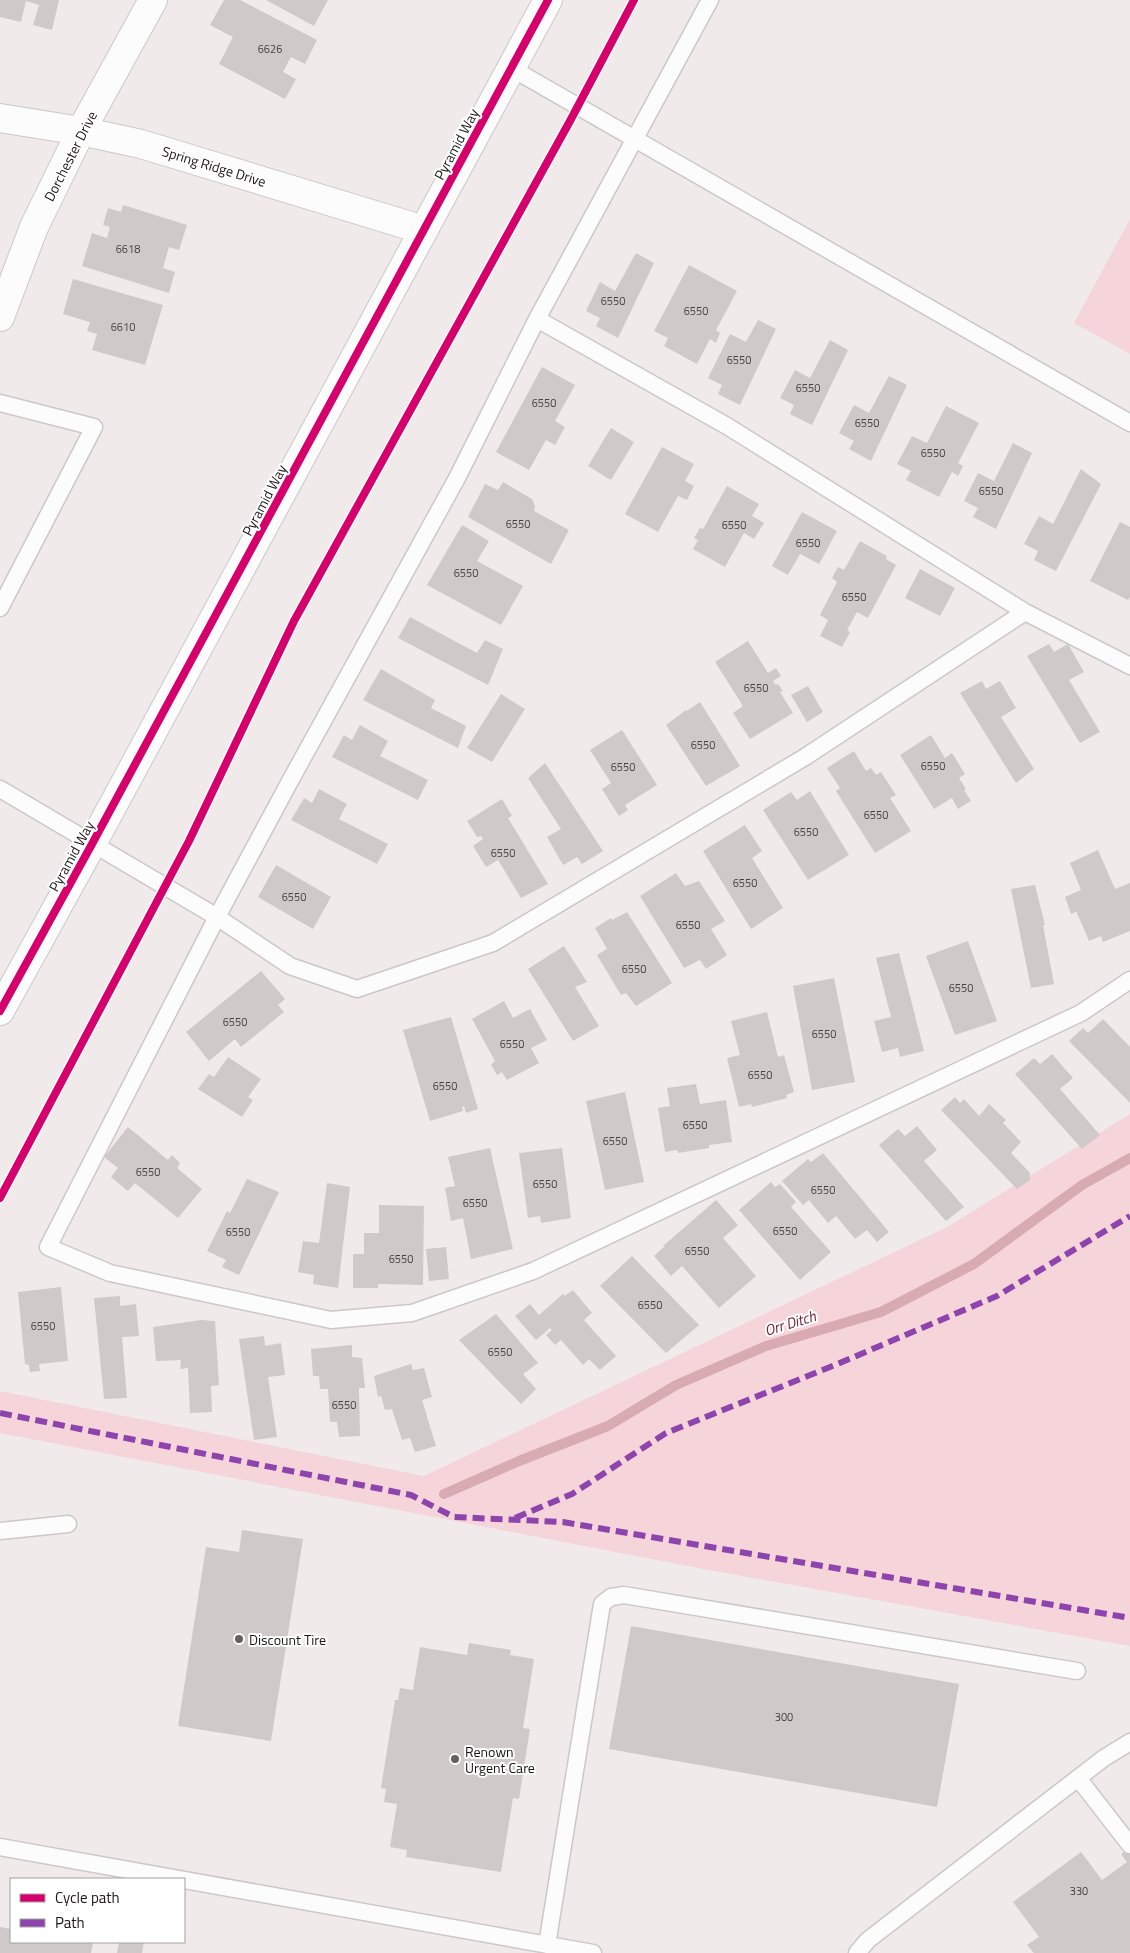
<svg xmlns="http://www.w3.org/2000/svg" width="1130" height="1953" viewBox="0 0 1130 1953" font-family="'Titillium Web',sans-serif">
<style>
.green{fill:#f5d5da}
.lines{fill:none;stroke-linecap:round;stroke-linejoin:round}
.stream{stroke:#d8aab2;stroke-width:10}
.building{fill:#cfc9ca}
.lane-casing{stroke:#ccc7c8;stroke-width:19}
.street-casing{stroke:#ccc7c8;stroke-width:30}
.primary-casing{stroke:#ccc7c8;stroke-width:30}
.lane{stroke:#fdfcfc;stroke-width:16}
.street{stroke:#fdfcfc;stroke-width:28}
.primary{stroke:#fdfcfc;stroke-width:28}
.quiet{stroke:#8e44ad;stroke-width:6;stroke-dasharray:12 6;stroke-linecap:butt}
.cycleway-casing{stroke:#fff;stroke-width:11}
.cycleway{stroke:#d6006c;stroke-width:8}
.poi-dot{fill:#656061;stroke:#fff;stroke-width:2}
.labels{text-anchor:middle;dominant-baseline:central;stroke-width:4;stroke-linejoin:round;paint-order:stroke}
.number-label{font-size:11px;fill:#474243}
.street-label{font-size:14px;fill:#1a1516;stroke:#fff}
.poi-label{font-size:14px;fill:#1a1516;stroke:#fff;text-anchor:start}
.water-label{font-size:15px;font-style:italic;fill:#6f2438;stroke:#fff}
</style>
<rect width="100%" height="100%" fill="#f1eaeb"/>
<path class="green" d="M1130,219V354L1074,323Z
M1130,1114V1646L698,1568L0,1433V1391L424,1476L947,1227Z"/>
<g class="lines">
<path class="stream" d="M444,1494L519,1461L608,1426L676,1385L766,1346L881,1312L974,1264L1082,1185L1130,1158"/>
</g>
<path class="building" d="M0,0H59L52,30L33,25L39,5L26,1L21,22L0,17Z
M224,0H240L317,40L305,64L291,57L283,72L296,79L285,99L219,64L233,37L210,25Z
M266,0H328L314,26Z
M123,205L187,225L179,250L169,247L163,268L175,272L169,293L82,266L92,233L107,238L110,227L103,225L108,208L121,212Z
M636,253L654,263L618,338L596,326L600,318L586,311L600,282L615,291Z
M689,265L737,291L716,330L720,333L716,343L710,339L697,364L664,346L668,338L654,331Z
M73,279L163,305L145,365L92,350L97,334L87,331L90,322L63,314Z
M758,320L776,329L740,405L718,394L722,385L708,378L730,334L746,342Z
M830,340L848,350L812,425L790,414L794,405L780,398L795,370L810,378Z
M542,367L575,385L555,421L565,427L555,445L546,440L529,470L496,452Z
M889,376L907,385L871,461L849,449L854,441L839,433L854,405L869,413Z
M946,406L979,423L958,463L963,466L958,476L952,472L939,497L906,480L911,471L897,464L912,436L927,443Z
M611,428L634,442L611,480L588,466Z
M1013,443L1032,453L996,529L973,517L978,508L964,501L978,473L994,481Z
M662,447L694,464L685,481L694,486L687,500L678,496L658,532L625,514Z
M1081,469L1101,484L1056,571L1034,560L1038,551L1024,544L1039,516L1053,524Z
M503,482L532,499L535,506L534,511L569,530L551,564L468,517L485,484L498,490Z
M727,486L759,504L752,516L764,523L754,539L744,533L725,567L693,549L698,540L694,538L700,528L703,529Z
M802,512L837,531L819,564L800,554L788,575L772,566Z
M1120,522L1130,527V597L1128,600L1090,581Z
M462,525L489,541L477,561L523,586L501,625L427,585Z
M860,541L887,556L886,559L896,565L868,618L857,612L847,630L850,632L842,647L820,636L828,620L820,615L837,582L832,578L838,567L844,570Z
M920,569L955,588L940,616L905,598Z
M410,617L477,653L485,640L503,649L488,685L398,638Z
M748,641L768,673L776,668L781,676L773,681L776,685L778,684L783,691L780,692L793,713L750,739L733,713L743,706L715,662Z
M1049,644L1054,652L1068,644L1084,672L1069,680L1100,732L1080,743L1027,656Z
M381,669L435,700L431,708L466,726L458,748L363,700Z
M982,681L986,689L1000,681L1016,708L1001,717L1034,769L1016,783L960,693Z
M808,686L823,712L807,722L791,695Z
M501,694L525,709L492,762L467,748Z
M700,702L740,766L706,786L666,725L686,710L687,711Z
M360,725L388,741L380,756L428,780L418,800L332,757L344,735L352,740Z
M622,730L657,785L625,805L628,810L619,816L602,789L611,783L590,750Z
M931,735L945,758L952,753L965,774L959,778L966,789L964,790L971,801L958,809L952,798L934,809L900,755Z
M854,751L866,771L871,768L876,775L881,772L896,795L890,798L911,831L875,853L836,791L840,788L827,768Z
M545,763L603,851L582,864L577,857L563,865L547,837L561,829L528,778Z
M319,789L347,804L339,819L388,844L377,864L291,820L304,798L312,803Z
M810,791L849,855L808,880L763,810L791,792L797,800Z
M502,799L512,816L508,818L548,884L521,898L498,860L486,867L473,846L483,839L481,836L477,837L467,821Z
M745,825L762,851L752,858L783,908L751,929L703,851Z
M1098,850L1115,889L1130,883V931L1103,942L1101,936L1089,941L1077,913L1078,911L1071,914L1065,897L1081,890L1070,863Z
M276,865L331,897L313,929L258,897Z
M676,873L685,886L699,881L725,921L711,929L727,955L706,969L700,960L684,968L640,896Z
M1035,885L1045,925H1043L1054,984L1031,988L1011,889Z
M627,912L672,983L636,1006L626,993L621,995L597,955L607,949L595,928L611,918L612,920Z
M968,941L997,1021L955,1035L926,956Z
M564,946L587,982L575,987L599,1026L573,1041L528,969Z
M899,953L924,1051L900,1057L898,1048L882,1052L874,1021L891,1017L876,958Z
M261,971L285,999L278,1005L284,1012L241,1047L235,1039L209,1061L186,1032Z
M834,978L855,1082L812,1090L793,986Z
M504,1001L513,1018L530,1009L547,1040L531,1048L539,1063L507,1080L502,1072L497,1075L491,1065L495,1061L472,1019Z
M767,1012L778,1057L784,1055L794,1092L786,1095L787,1098L752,1107L751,1104L739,1107L727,1058L740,1055L731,1021Z
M451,1017L478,1109L466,1113L464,1106L462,1107L463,1111L430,1121L403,1030Z
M1103,1019L1130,1047V1103L1069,1041L1083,1028L1088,1033Z
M1052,1054L1073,1078L1060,1089L1100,1135L1082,1149L1015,1074L1034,1058L1040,1064Z
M228,1057L261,1079L248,1097L253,1100L242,1117L198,1089L209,1074L214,1077Z
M696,1084L700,1104L726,1100L732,1142L709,1145V1148L678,1153L677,1150L665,1152L658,1108L670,1106L667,1088Z
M625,1092L644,1182L605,1190L586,1101Z
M955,1097L960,1103L964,1099L979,1116L989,1104L1006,1120L1003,1123L1021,1142L1011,1153L1030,1173V1180L1017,1189L941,1110Z
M917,1126L937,1150L924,1161L964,1207L946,1221L879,1145L898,1129L905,1136Z
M128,1127L168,1160L172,1155L180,1163L177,1168L202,1189L178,1218L135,1183L128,1191L111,1177L118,1168L104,1157Z
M490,1148L513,1249L471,1259L463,1218L451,1221L445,1188L455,1186L448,1157Z
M562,1148L571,1218L541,1223L540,1216L528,1218L519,1153Z
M823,1153L889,1232L877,1242L867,1230L855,1239L836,1216L828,1223L809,1200L803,1205L782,1181L808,1159L811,1162Z
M247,1179L279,1192L239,1275L222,1267L226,1260L207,1251L227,1211L230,1213Z
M771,1182L775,1187L780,1184L796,1202L791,1207L831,1252L800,1280L739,1210Z
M327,1183L350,1187L338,1288L313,1284L314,1275L298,1272L303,1241L319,1243Z
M716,1200L738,1225L723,1238L756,1276L719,1308L682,1266L671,1276L654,1256L665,1246H663Z
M379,1205L424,1206L423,1285L378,1284V1288H353V1254H364V1233H379Z
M446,1247L449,1279L429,1281L426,1249Z
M632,1256L699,1325L666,1353L600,1286Z
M61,1287L68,1361L39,1364L40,1371L30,1372L29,1365L25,1364L18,1292Z
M573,1290L592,1313L584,1320L616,1356L600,1370L589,1359L583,1365L561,1340L555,1345L546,1335L552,1330L550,1328L536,1340L515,1316L530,1304L539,1315L563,1294L565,1296Z
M120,1296V1306L136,1304L139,1336L122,1337L127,1398L104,1399L94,1298Z
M496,1314L538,1363L523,1374L536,1389L521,1404L459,1340Z
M201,1320L215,1321L219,1385L211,1386L212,1412L190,1413L188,1368L180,1369L181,1360L156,1361L153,1327Z
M264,1336L265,1346L281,1343L285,1375L268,1377L277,1437L254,1440L239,1339Z
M352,1345V1357L362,1358L365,1388H359L360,1436L339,1437L337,1422H330L328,1389H320L319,1376H313L311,1349Z
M411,1364L413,1370L424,1368L432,1397L422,1400L436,1446L415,1452L410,1438L402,1440L392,1409L385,1410L381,1396L378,1397L374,1376Z
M242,1530L303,1539L271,1741L178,1726L206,1547L239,1552Z
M631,1626L959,1684L937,1807L609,1749Z
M469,1643L511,1650L510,1655L534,1659L523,1728L530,1729L519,1799L513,1798L501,1872L406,1857L407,1850L390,1847L397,1804L384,1802L386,1789L381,1788L395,1700H398L400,1688L413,1690L420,1647L467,1655Z
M1130,1847V1953H1034L1027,1945L1039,1937L1013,1902L1081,1852L1102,1880L1127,1862L1121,1854Z
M0,1927L11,1929V1942H84L93,1943L91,1953H0Z
M119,1942H144L142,1953H117Z"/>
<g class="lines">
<defs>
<path id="lane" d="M511,68L1130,423
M537,319L710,0
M0,403L94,427L0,608
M1130,666L1025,612L727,426L537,319L457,478L289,783L217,917L48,1247L110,1273L331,1320L412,1313L533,1271L1081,1013L1130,980
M0,789L217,917L290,966L357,989L493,943L805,757L1025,612
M0,1531L68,1524
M1078,1778L1130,1845
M0,1847L593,1953
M547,1945L602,1604L611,1597L624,1595L1077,1671
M857,1953L868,1940L1104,1758L1130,1742"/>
<path id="street" d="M0,118L81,131L141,144L424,230
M0,317L34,227L81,131L153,0"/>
<path id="primary" d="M0,1011L92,844L548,0"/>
</defs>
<use href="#lane" class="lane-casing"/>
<use href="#street" class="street-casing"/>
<use href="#primary" class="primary-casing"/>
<use href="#lane" class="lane"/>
<use href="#street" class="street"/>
<use href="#primary" class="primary"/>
<path class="quiet" d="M0,1413L411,1495L454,1517L563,1522L1130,1618
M515,1518L572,1494L666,1433L835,1365L997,1296L1130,1216"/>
<defs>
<path id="cycleway" d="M0,1011L92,844L548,0
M0,1198L189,841L294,621L570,121L634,0"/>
</defs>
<use href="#cycleway" class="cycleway-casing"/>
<use href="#cycleway" class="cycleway"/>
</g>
<g class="poi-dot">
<circle cx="239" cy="1639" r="5"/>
<circle cx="455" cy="1759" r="5"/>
</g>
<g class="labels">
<g class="number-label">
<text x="270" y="49">6626</text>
<text x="128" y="249">6618</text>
<text x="613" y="301">6550</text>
<text x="696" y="311">6550</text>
<text x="123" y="327">6610</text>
<text x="739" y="360">6550</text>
<text x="808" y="388">6550</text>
<text x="544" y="403">6550</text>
<text x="867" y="423">6550</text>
<text x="933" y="453">6550</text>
<text x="991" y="491">6550</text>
<text x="518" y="524">6550</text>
<text x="734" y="525">6550</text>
<text x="808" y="543">6550</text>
<text x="466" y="573">6550</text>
<text x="854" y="597">6550</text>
<text x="756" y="688">6550</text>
<text x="703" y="745">6550</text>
<text x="933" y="766">6550</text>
<text x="623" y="767">6550</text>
<text x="876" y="815">6550</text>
<text x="806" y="832">6550</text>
<text x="503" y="853">6550</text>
<text x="745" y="883">6550</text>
<text x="294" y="897">6550</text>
<text x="688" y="925">6550</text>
<text x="634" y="969">6550</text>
<text x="961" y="988">6550</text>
<text x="235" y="1022">6550</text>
<text x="824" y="1034">6550</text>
<text x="512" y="1044">6550</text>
<text x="760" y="1075">6550</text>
<text x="445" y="1086">6550</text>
<text x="695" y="1125">6550</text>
<text x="615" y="1141">6550</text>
<text x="148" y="1172">6550</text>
<text x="545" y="1184">6550</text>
<text x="823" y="1190">6550</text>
<text x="475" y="1203">6550</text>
<text x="785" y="1231">6550</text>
<text x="238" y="1232">6550</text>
<text x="697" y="1251">6550</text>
<text x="401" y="1259">6550</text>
<text x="650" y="1305">6550</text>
<text x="43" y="1326">6550</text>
<text x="500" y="1352">6550</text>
<text x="344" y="1405">6550</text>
<text x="784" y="1717">300</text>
<text x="1079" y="1891">330</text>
</g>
<g class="street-label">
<text transform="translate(456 144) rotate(-62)">Pyramid Way</text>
<text transform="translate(70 156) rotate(-63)">Dorchester Drive</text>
<text transform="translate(214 166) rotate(17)">Spring Ridge Drive</text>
<text transform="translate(264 500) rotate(-62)">Pyramid Way</text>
<text transform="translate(71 856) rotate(-61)">Pyramid Way</text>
</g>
<g class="poi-label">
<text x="249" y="1639">Discount Tire</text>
<text x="465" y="1751">Renown<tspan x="465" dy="16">Urgent Care</tspan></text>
</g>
<g class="water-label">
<text transform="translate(790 1323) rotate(-17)">Orr Ditch</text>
</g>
</g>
<rect x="10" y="1878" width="175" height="65" fill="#ffffff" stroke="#a3a1a2"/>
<rect x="20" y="1894" width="25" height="8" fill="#d6006c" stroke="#a3a1a2"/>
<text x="55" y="1903" font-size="15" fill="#1a1516">Cycle path</text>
<rect x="20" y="1919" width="25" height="8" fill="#8e44ad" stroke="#a3a1a2"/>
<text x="55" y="1928" font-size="15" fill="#1a1516">Path</text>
</svg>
